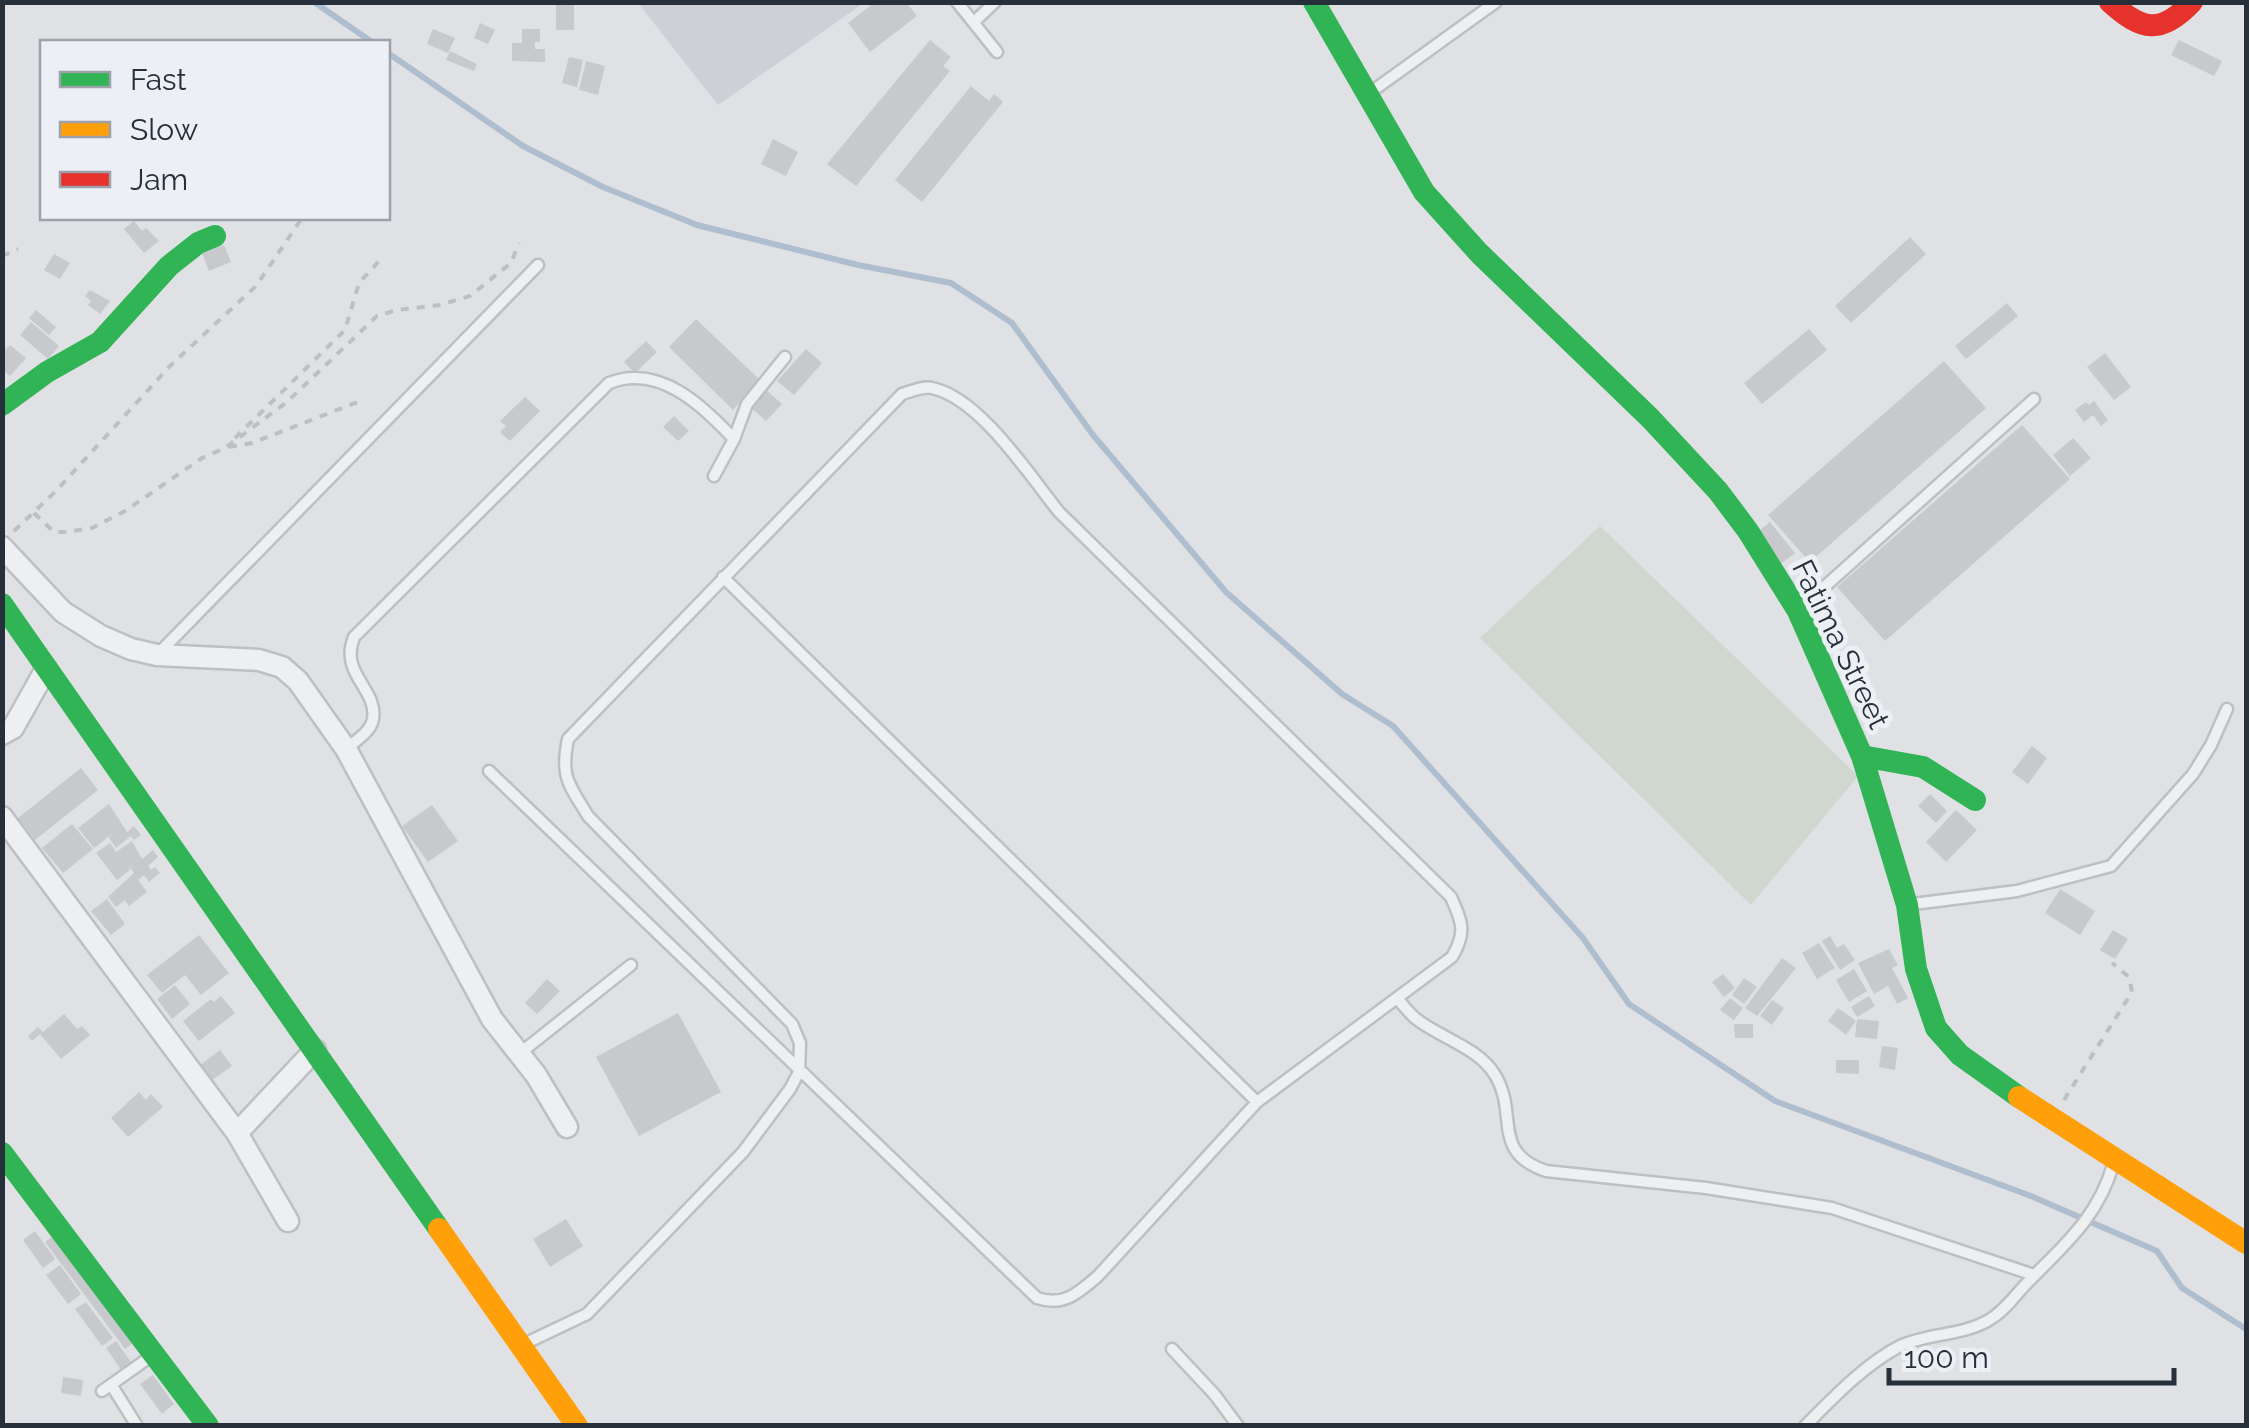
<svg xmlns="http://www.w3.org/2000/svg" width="2249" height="1428" viewBox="0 0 2249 1428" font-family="Raleway,sans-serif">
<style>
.built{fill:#cdd1d7}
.green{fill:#d0d7cf}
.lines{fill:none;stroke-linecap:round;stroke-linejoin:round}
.stream{stroke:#afbece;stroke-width:6}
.building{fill:#c7c9cc}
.lane-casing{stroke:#bdbfc2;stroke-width:15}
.street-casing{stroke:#bdbfc2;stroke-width:25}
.path{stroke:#bdbfc2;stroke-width:4;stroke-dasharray:8 8;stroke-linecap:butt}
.lane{stroke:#eeeff0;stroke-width:10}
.street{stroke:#eeeff0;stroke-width:20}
.fast{stroke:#30b455;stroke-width:22}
.slow{stroke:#ff9f0a;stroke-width:22}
.jam{stroke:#e5322d;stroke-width:22}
.labels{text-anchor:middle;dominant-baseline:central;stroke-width:10;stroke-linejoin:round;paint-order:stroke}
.street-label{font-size:30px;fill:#272f3b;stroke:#eceff4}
</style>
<rect width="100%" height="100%" fill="#dfe1e4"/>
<path class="built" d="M638,3H864L718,105Z"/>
<path class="green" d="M1600,526L1858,776L1751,905L1480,638Z"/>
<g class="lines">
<path class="stream" d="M314,2L372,42
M388,53L523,146L603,187L697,225L858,265L951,283L1012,323L1093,435L1226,592L1342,694L1393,726L1583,938L1629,1004L1775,1101L2031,1196L2157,1251L2182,1288L2246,1329"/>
</g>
<path class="building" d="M875,2H906L917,16L870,52L848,23Z
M556,5H574V30H556Z
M480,23L495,30L488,44L474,38Z
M433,29L455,38L448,53L427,44Z
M522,29H540V42H535V49H545V62L512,61V43H522Z
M930,40L951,57L943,66L950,71L856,186L827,164Z
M2179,40L2222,61L2214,76L2171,55Z
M450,51L477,64L474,71L446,60Z
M569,57L583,60L577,87L562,83Z
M586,61L605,66L598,95L579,90Z
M971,86L989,101L994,94L1003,102L922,202L895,180Z
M773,139L798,152L786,176L761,164Z
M134,221L142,231L146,228L159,241L144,253L124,229Z
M1910,237L1926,254L1851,323L1835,306Z
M224,245L231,262L209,271L202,253Z
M54,254L70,263L60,279L44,270Z
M90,290L110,301L100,314L88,305L91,301L85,296Z
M2007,303L2018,316L1966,359L1955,346Z
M36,310L56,327L49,335L29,318Z
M696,319L761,381L733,410L669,347Z
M31,322L59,346L48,359L20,335Z
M1809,329L1827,350L1762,404L1744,383Z
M646,341L657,352L635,373L624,362Z
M10,345L26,358L10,376L2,369V353Z
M806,349L822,363L794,395L777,381Z
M2105,353L2131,387L2114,400L2087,367Z
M1944,361L1986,408L1810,562L1768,515Z
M764,388L782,404L766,421L748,405Z
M525,397L540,411L510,441L500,432L506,426L500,421Z
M2094,401L2108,420L2101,426L2093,415L2084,422L2075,410L2086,402L2089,405Z
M674,416L689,431L678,441L663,427Z
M2022,425L2070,479L1885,641L1837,587Z
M2073,438L2091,458L2070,476L2053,455Z
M1770,522L1795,553L1779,565L1755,534Z
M2032,746L2047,758L2028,784L2012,772Z
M81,768L98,790L35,840L18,818Z
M1930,794L1947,811L1936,823L1918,806Z
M109,804L127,832L134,826L141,835L134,840L131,836L116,848L109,838L112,834L94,848L78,828Z
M432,805L458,841L428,862L402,826Z
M1956,810L1977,830L1946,862L1926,842Z
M72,824L93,849L63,873L42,848Z
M132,841L142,859L153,850L158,857L148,866L151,870L155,867L160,873L149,882L144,875L138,880L147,892L129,906L125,900L116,907L108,897L134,873L129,866L130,870L117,880L96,853L110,843L116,852Z
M2060,889L2095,911L2080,935L2045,913Z
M107,899L125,924L111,935L91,911Z
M2113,930L2128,939L2115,959L2100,950Z
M199,935L229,973L201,995L185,975L162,993L147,975Z
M1830,936L1837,948L1844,944L1855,960L1840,970L1822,941Z
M1819,943L1835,968L1817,979L1802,953Z
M1889,949L1898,965L1892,968L1908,998L1897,1004L1888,986L1874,994L1858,963Z
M1782,958L1796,968L1757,1016L1745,1008Z
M1854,969L1867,991L1849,1002L1836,980Z
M1723,974L1735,988L1724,997L1712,982Z
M1744,978L1757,987L1744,1004L1732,995Z
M547,979L560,991L537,1014L525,1003Z
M175,985L190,1004L172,1019L157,999Z
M221,996L235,1013L199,1041L183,1021L211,999L214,1002Z
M1869,996L1875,1006L1857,1017L1851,1007Z
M1730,998L1743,1008L1734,1020L1720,1010Z
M1772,1000L1784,1008L1772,1025L1760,1016Z
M1838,1008L1856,1021L1846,1035L1828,1021Z
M678,1013L721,1092L639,1136L596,1057Z
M64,1014L77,1029L82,1026L90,1035L61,1059L40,1034L32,1041L28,1036L38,1027L43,1032Z
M1857,1019L1879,1021L1877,1039L1855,1037Z
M1734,1024H1753V1038H1735Z
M1882,1046L1898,1048L1895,1070L1879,1067Z
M220,1050L232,1066L211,1081L199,1066Z
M1836,1060H1859V1074L1836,1073Z
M139,1092L146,1100L151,1094L163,1107L128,1137L111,1118Z
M566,1219L583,1246L550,1267L533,1239Z
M35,1231L55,1259L43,1268L23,1240Z
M55,1235L134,1342L125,1349L45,1242Z
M60,1265L81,1294L68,1304L46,1275Z
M86,1302L113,1338L102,1346L75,1309Z
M116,1341L131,1362L121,1370L106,1348Z
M153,1375L174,1404L162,1414L140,1384Z
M63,1377L83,1380L81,1396L61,1393Z"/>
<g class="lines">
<defs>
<path id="lane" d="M957,2L997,52
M974,22L995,2
M1371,92L1496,2
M714,476L734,439L747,404L785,357
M723,577L1257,1102
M1802,607L2034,399
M158,654L538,265
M346,749C355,741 371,732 373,719C378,689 339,674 354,637L609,383C660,363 702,406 734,439
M489,771L1037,1298C1064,1307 1078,1293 1098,1276L1257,1102L1452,957C1467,932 1462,922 1451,897L1059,512C1030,476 980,398 932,388C923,386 912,391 902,394L568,739C560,778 569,784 588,816L792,1024L800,1043L799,1072L790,1089L743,1152L587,1314L522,1345
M1913,904L2017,891L2111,866L2193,774L2211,745L2227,709
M1397,998C1404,1006 1410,1015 1419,1021C1442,1038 1480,1049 1495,1075C1519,1114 1490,1152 1546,1171L1706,1188L1832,1208L2034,1275
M519,1054L631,965
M1172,1349L1215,1395L1238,1426
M112,1386L137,1426
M102,1391L150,1357
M1805,1426C1834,1397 1864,1365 1900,1346C1927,1333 1962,1336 1989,1320C2005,1311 2015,1295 2028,1282C2064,1245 2098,1217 2113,1165"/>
<path id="street" d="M2,547L63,612L101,636L131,649L157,655L259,660L282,667L298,681L346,749L492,1019L536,1075L567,1127
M2,734L13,728L46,669
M2,817L237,1133L288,1221
M237,1133L315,1050"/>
</defs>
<use href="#lane" class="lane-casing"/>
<use href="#street" class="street-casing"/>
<path class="path" d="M2,256L18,249
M235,438L345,330L359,283L380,260
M229,447L252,443L363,400
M34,513L54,532H66L92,528L125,511L202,458L225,448L287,402L377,316L397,310L440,305L470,296L511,263L519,243
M14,531L56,491L170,366L256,286L302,218
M2064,1100L2132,992L2129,977L2112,963"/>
<use href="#lane" class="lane"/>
<use href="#street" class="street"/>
<path class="fast" d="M1314,2L1424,192L1479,253L1650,418L1718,491L1748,531L1798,611L1862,756L1907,905L1916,969L1936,1028L1960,1055L2019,1097
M2,405L47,372L100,342L169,266L198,243L215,236
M2,604L439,1229
M1862,756L1923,767L1975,800
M2,1153L208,1426"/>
<path class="slow" d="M2019,1097L2246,1243
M439,1229L577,1426"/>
<path class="jam" d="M2110,2C2142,31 2161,35 2192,2"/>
</g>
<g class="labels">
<g class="street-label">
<text transform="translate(1841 644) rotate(64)">Fatima Street</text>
</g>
</g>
<rect width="2249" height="1428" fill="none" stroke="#272f3b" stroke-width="10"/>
<rect x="40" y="40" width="350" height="180" fill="#eceff4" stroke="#9da2aa" stroke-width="2.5"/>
<rect x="60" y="72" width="50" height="15" fill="#30b455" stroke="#9da2aa" stroke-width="2.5"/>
<text x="130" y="90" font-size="30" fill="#272f3b">Fast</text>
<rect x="60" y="122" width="50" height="15" fill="#ff9f0a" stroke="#9da2aa" stroke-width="2.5"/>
<text x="130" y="140" font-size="30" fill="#272f3b">Slow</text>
<rect x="60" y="172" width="50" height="15" fill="#e5322d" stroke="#9da2aa" stroke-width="2.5"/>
<text x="130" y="190" font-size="30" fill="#272f3b">Jam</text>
<path d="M1889 1368v15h285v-15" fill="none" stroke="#272f3b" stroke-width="5"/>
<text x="1904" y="1368" font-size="30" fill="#272f3b" stroke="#eceff4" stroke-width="8" paint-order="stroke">100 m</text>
</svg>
